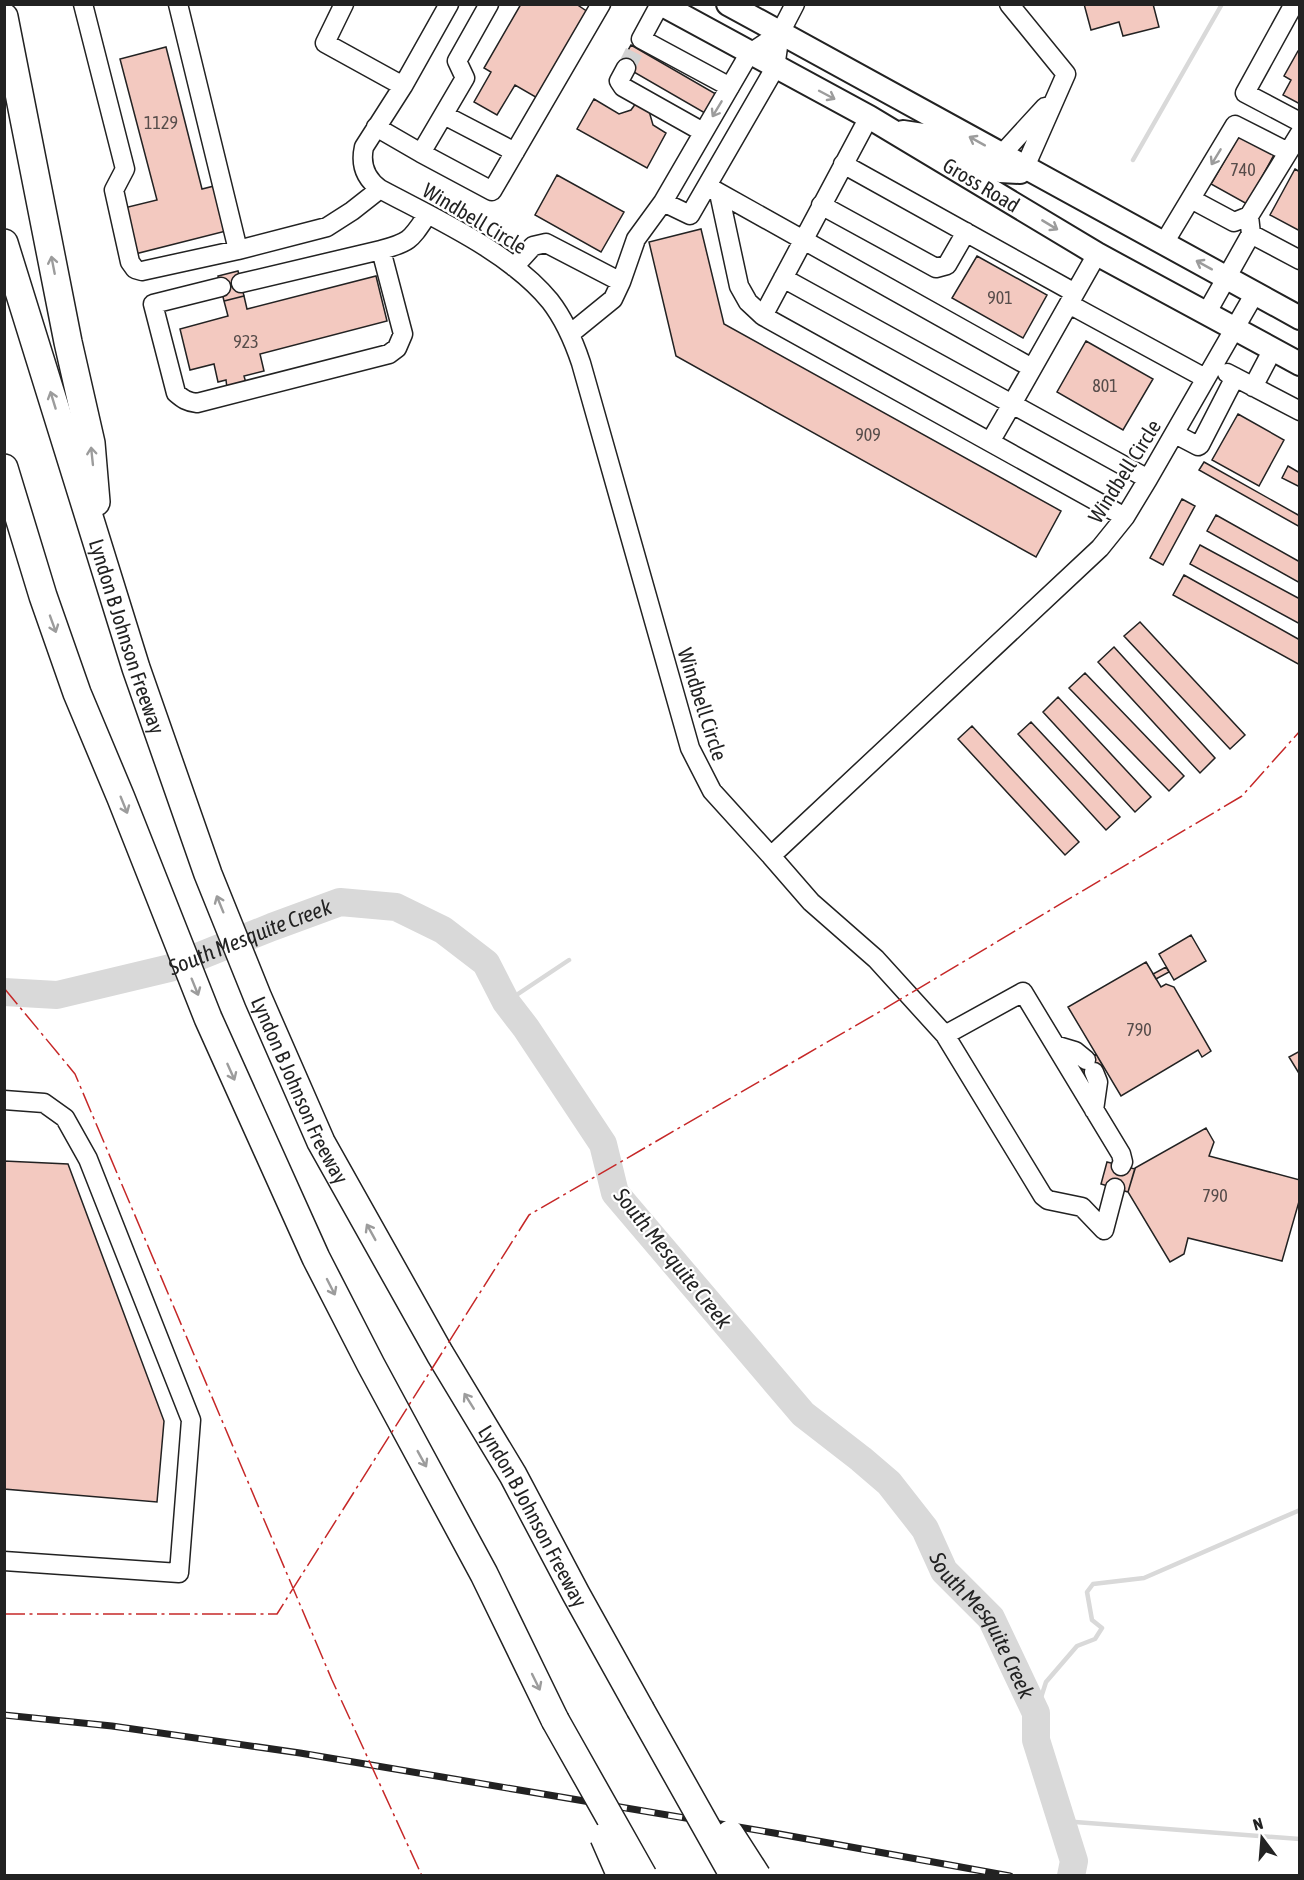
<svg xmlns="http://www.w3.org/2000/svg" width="1304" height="1880" viewBox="0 0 1304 1880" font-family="'Asap Condensed',sans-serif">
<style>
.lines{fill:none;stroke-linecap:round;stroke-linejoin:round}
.stream{stroke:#d9d9d9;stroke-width:4.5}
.river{stroke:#d9d9d9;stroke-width:28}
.building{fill:#f3c9c0;stroke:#222;stroke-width:1.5}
.minor-tunnel{stroke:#d3d3d3;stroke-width:18;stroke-dasharray:18 9;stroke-linecap:butt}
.minor-casing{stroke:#222;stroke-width:21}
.major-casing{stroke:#222;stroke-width:26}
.highway-casing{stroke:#222;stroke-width:30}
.minor{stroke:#fff;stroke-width:18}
.major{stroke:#fff;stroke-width:22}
.highway{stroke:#fff;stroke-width:27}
.rail-casing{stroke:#222;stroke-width:7}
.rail{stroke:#fff;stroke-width:4.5;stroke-dasharray:14;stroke-linecap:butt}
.highway-bridge-casing{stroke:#222;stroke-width:30;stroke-linecap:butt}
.highway-bridge{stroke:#fff;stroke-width:27}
.power{stroke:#c62828;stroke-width:1.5;stroke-dasharray:21 4.5 3 4.5;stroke-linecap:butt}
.oneway{stroke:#9c9c9c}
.labels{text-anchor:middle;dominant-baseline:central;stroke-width:4.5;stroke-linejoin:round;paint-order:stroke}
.number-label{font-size:18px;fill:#564c4a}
.street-label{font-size:21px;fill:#222;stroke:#fff}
.water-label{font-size:22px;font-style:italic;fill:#222;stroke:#fff}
</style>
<rect width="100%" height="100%" fill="#fff"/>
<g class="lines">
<path class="stream" d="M1133,160L1222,4
M506,1002L569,960
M1036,1713L1046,1682L1077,1646L1095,1639L1102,1628L1092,1620L1087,1592L1093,1584L1144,1578L1300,1510
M1062,1821L1300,1839"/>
<path class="river" id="s1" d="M4,992L57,995L170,968L272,927L340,902L396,907L443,930L486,963L506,1002L526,1028L603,1144L615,1193L803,1414L861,1459L889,1483L925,1529L944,1571L991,1618L1036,1713V1740L1074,1861L1071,1876"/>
</g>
<path class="building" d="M521,4H576L588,12L539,99L515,85L497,115L474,102L491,72L484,68Z
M1084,4H1153L1159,27L1123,36L1119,22L1091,30Z
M631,45L721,97L710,116L620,64Z
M166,47L202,189L218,185L230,230L135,254L124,208L157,200L120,59Z
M1298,51H1300V104L1283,95L1291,80L1284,76Z
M594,99L619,114L631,110L636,103L649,111L653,125L666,133L647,168L577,129Z
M1240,134L1275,153L1247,204L1211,184Z
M1295,169L1300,172V231L1270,215Z
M557,175L624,212L601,252L535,215Z
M701,229L724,324L1061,511L1036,557L676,356L649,242Z
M977,256L1047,295L1023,338L952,298Z
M238,271L244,296L224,301L218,276Z
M376,276L387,321L260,354L264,371L244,376L246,383L227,388L226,380L218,382L214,364L190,370L180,329L228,316L224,301L244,296L247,309Z
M1086,341L1153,379L1123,430L1057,392Z
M1238,414L1284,440L1259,486L1212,460Z
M1204,462L1300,516V527L1199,470Z
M1288,466L1300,473V487L1282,478Z
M1182,499L1195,506L1163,565L1150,558Z
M1216,515L1300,562V583L1207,531Z
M1200,545L1300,599V624L1190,564Z
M1184,575L1300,640V665L1173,595Z
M1140,622L1245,735L1230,749L1124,636Z
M1114,647L1215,758L1200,773L1098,662Z
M1085,673L1184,776L1169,791L1069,688Z
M1058,697L1151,797L1135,812L1043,712Z
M1031,722L1120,817L1106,830L1018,734Z
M972,726L1079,842L1065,855L958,739Z
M1191,935L1206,961L1174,980L1159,954Z
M1146,962L1161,987L1166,984L1174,987L1211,1051L1202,1057L1198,1050L1121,1096L1068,1007Z
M1166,967L1169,972L1156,979L1153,974Z
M1300,1051V1075L1289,1057Z
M1096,1054L1103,1066L1084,1078L1077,1065Z
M1206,1128L1214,1142L1209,1156L1300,1180V1198L1282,1261L1188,1238L1184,1254L1170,1262L1128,1192L1135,1168Z
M4,1161L68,1164L164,1421L157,1502L4,1489Z
M1107,1162L1135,1169L1128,1192L1101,1184Z"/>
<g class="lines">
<path class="minor-tunnel" d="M626,68L636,48"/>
<defs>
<path id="minor" d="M83,4L125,169L114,190L130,262L135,269L142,271L238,250
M178,4L238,250L327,227L352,211L380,189
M344,4L325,43L403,86
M449,4L403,86L364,147C360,165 366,179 380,189C436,219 510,252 550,301C564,319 574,342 581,363L690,748L712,791L771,856L1100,548L1125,517L1148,479L1255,293
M489,4L457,61L465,78L421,153L492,191L601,4
M660,4L641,39L730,87
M1009,4L1066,74L1025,167
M1294,4L1245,93L1300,122
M780,33L749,54L663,202L690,215L775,68L780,33L795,4
M626,68L619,81L623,87L703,132
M444,115L515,152
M869,117L763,316L1125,517
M376,127L421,153
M1002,154L1045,107
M843,164L1075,293
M707,186L1032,368
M719,193L739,286L748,302L763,316
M1191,199L1234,222L1249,216
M821,205L936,268L947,265L966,232
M1251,234L1249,216L1300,133
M1164,243L1235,125L1288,152
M1097,254L1012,404L1148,479
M514,267L533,246L546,243L621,282L613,299L570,334
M783,278L1012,404L990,442
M621,282L636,239L663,202
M241,283L381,250
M221,287L153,304L176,393C183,399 187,402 197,403L389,354L397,348L403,334L381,250C411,242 411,239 428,214
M1069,304L1205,378
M1206,314L1251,234L1300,260
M1227,373L1300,411
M1253,387L1273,349
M1175,434L1198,446L1200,445L1235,377
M771,856L811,902L876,959L945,1035L1043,1196L1048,1200L1082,1207L1104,1230
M945,1035L1023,992L1121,1154L1123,1162L1121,1166
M1055,1045L1075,1051L1086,1060
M1094,1072L1098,1082L1094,1110
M4,1100L44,1103L65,1118L88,1159L191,1420L179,1573L4,1561
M1104,1230L1115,1188"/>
<g id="major">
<path id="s2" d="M661,4L869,117L1097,254L1300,364"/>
<path d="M728,4L1300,318"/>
<path d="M903,132L936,137L985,165L1000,171L1020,172L1025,167"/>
</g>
<g id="highway">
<path d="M4,17L68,342L91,443L96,502"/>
<path id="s3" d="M4,243L136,668L208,874L258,998L321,1142L440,1354L513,1475L576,1594L640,1709"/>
<path d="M4,468L43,596L77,693L121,798L208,1018L316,1258L371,1365L484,1574L555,1720"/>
</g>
</defs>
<use href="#minor" class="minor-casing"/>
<use href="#major" class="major-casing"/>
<use href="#highway" class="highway-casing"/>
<use href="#minor" class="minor"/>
<use href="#major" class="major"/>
<use href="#highway" class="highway"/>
<defs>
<path id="rail" d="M4,1715L112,1726L300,1753L774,1833L1010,1876"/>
</defs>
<use href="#rail" class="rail-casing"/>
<use href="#rail" class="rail"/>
<defs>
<path id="highway-bridge" d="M640,1709L734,1876
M555,1720L643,1876
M730,1834L757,1876
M604,1837L621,1876"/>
</defs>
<use href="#highway-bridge" class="highway-bridge-casing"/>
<use href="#highway-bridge" class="highway-bridge"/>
<path class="power" d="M4,988L75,1074L332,1680L422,1876
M4,1614H277L529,1215L874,1015L1242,796L1300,731"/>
</g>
<defs><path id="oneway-shaft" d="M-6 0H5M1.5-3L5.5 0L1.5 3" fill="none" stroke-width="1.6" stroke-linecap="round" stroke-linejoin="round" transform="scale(1.5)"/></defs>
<g class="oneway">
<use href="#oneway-shaft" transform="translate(827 95) rotate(28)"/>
<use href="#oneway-shaft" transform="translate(717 109) rotate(121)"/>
<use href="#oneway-shaft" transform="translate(977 141) rotate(-151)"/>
<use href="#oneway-shaft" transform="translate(1216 157) rotate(121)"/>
<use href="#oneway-shaft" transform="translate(1050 225) rotate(31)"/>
<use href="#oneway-shaft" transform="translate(53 265) rotate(-101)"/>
<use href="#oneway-shaft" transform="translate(1204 265) rotate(-151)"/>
<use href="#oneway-shaft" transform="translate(53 400) rotate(-107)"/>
<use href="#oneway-shaft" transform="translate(92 456) rotate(-96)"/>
<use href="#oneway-shaft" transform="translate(53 624) rotate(70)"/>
<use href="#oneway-shaft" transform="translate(124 805) rotate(68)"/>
<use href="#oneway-shaft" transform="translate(220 904) rotate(-112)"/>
<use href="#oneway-shaft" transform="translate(195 987) rotate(68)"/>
<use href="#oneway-shaft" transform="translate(231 1072) rotate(66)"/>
<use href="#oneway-shaft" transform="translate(371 1232) rotate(-119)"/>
<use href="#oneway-shaft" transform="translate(331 1287) rotate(63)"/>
<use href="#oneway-shaft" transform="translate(469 1401) rotate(-122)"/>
<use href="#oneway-shaft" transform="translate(422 1459) rotate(61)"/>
<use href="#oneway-shaft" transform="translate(536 1682) rotate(64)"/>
</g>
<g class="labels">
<g class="number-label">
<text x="161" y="122">1129</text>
<text x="1243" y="169">740</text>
<text x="1000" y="297">901</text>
<text x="246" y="341">923</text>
<text x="1105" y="385">801</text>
<text x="868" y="434">909</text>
<text x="1139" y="1029">790</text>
<text x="1215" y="1195">790</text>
</g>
<g class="street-label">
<text stroke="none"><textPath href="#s2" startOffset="368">Gross Road</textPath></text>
<text transform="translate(475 218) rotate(31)">Windbell Circle</text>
<text transform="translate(1124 471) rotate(-58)">Windbell Circle</text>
<text stroke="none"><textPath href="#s3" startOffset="412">Lyndon B Johnson Freeway</textPath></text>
<text transform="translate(703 704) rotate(72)">Windbell Circle</text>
<text stroke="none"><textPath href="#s3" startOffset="898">Lyndon B Johnson Freeway</textPath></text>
<text stroke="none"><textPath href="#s3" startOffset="1384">Lyndon B Johnson Freeway</textPath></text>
</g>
<g class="water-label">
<text stroke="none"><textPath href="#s1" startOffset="255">South Mesquite Creek</textPath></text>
<text transform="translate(673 1258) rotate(51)">South Mesquite Creek</text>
<text stroke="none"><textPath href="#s1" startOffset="1353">South Mesquite Creek</textPath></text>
</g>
</g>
<rect width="1304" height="1880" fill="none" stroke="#222222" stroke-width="12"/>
<g transform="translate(1262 1838) rotate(344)" stroke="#ffffff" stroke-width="4.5" paint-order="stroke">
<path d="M0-4.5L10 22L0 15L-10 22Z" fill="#222222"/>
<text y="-9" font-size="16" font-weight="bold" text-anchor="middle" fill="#222222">N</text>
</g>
</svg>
